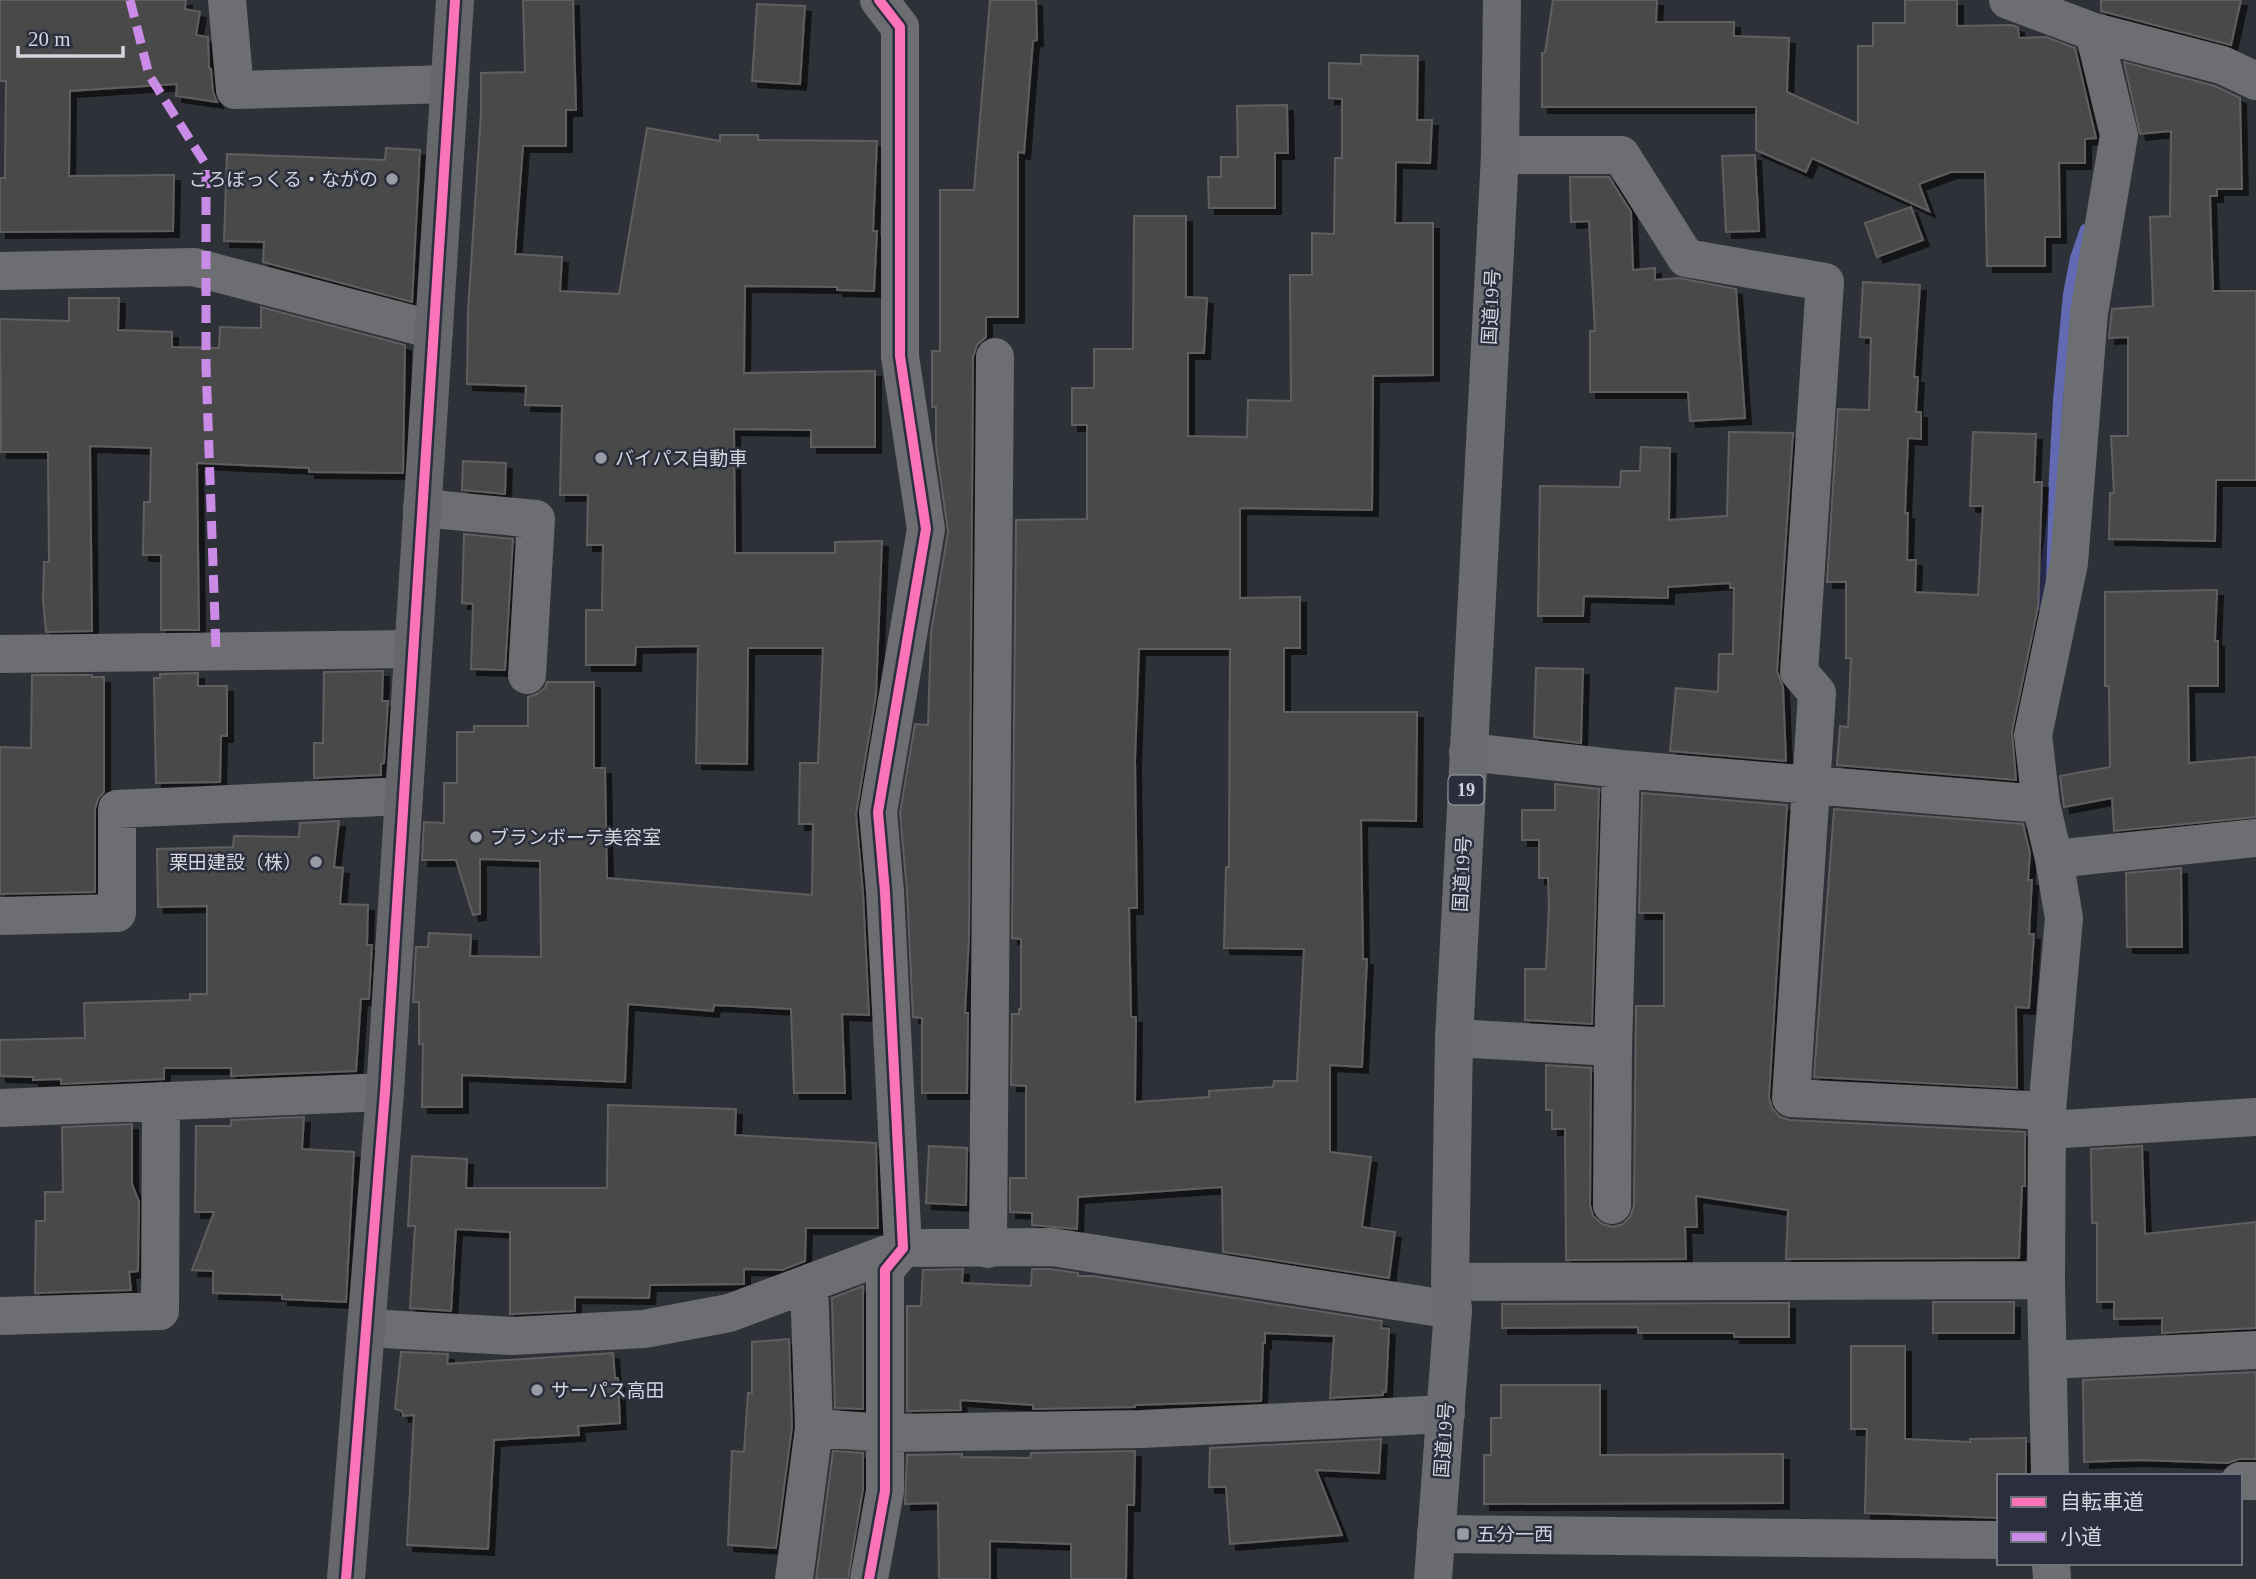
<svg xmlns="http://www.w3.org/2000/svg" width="2256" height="1579" viewBox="0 0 2256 1579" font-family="'Times New Roman','Noto Sans JP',serif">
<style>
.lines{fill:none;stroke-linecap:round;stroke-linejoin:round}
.stream{stroke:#626ab3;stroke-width:10}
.building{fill:#494849;stroke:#615e60;stroke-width:2;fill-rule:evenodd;filter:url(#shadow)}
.street{stroke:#6d6e71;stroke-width:38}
.secondary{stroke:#66676b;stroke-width:38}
.highway{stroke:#6a6c71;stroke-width:38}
.quiet{stroke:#ca8be6;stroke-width:9;stroke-dasharray:18 9;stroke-linecap:butt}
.cycleway-casing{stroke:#2b2e3c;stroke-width:15}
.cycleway{stroke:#fb73b8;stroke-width:10}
.poi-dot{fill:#9a9ca5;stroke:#2b2e3c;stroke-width:2.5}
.labels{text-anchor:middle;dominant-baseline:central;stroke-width:5;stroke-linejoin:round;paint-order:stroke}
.shield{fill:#2b2e3c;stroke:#a1a4ae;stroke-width:2}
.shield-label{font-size:18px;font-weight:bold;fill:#d4d6df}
.poi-label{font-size:19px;fill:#d4d6df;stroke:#2b2e3c;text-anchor:start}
.street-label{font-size:19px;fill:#d4d6df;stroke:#2b2e3c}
</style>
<defs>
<filter id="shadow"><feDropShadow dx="6" dy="6" stdDeviation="0" flood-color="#0009"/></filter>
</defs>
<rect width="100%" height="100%" fill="#2f3138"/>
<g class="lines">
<path class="stream" d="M2041,606L2052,514L2058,400L2068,294L2075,258L2085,229"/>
</g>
<path class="building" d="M0,0H186L185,9L200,12L196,35L208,37L209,68L211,69L213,92L217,102L176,96L177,84L70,91L69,176L174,175L173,231L0,232V178H5L6,81H0Z
M523,0H573L576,110H566V146H523L515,254L562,257L560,291L619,294L647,128L720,141V135H758V140L877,141L873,231H877L874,291L837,290V287L745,286L744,373L875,371V447H811V430L734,429L735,553H835V542L882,541L876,695L856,814L863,893L869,1015L842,1014L845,1093H794L791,1009L714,1005L713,1011L628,1004L625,1082L462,1075V1107H422L423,1044H419V1002H413L416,947H428L429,933L471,935L470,956L541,957L540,861L480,859V914L473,915L456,860H422L424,822L444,823V783H457V732H474V726H528V697L537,694L545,688L547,682H594V768H605L607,878L812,895L813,824H799L800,763H818L823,648H748L747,764L696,763L698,646L636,647L635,665H586V610H602L603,545H587L588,495H560L562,406L525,405L526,386L467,384L468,311L481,113V73L525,72Z
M990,0H1036L1037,40L1033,41L1024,153L1018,152V317H986V337L977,345L973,357L969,937L965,1013H968L967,1093H922V1018L913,1017L907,891L900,813L915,724L928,725L931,632L948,532L936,446V407H932V351H940V190H974Z
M1553,0H1657L1656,22H1734V36L1789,38L1787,92L1858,124V46H1873V23H1905V0H1957V26L2011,25L2018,27L2019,38L2046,37L2075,48L2096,138L2085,139V163H2059L2060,237H2045V266H1987L1985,172H1951L1919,184L1929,211L1812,158L1806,172L1756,150V107H1542V53H1545Z
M2101,0H2241L2231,45L2101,11Z
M757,4L805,6L800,84L752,81Z
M1361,55L1418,56L1417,120H1432L1430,163L1396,162L1395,223H1433V375L1373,376L1372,510L1240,508V598L1300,597V648H1284V712H1417L1416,821L1361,820L1363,959H1367L1362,1067L1330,1065V1152L1371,1157L1362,1227L1395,1232L1389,1278L1223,1252L1222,1187L1078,1197L1077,1229L1032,1225V1213L1010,1212V1178H1026V1086L1011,1085L1012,1014H1019V1009H1021V939L1012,938L1016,520L1087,519V425H1072V388H1094V349H1133L1134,216H1186V297L1207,298L1204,353H1188V436L1247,437L1248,400L1291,401L1290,275H1312V233L1334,234L1335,158H1342V99L1329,98V63L1361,64ZM1139,649H1230L1229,867H1226L1224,948L1304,949L1297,1081H1274L1273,1087L1209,1091V1097L1135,1102L1136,1017H1131L1129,908H1137L1135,761Z
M2124,62L2215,86L2240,98L2242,189H2217V196H2210L2213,291H2256V480H2216L2215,541L2109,539L2110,493H2114L2111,436H2128V337L2109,338L2112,309L2153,306L2150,217L2170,216L2171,131L2140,134Z
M1287,105L1288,153H1275V208H1209L1208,177H1221V157H1238L1237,106Z
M386,148L420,150L412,302L263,262L264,242L224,241L227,154L385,160Z
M1755,155L1759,231L1726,232L1722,156Z
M1570,177H1609L1631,212L1633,270L1655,268V280L1679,278L1736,289L1745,418L1690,421L1688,392H1590V331H1595L1589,221L1571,222Z
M1911,207L1923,240L1877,257L1865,223Z
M1863,282L1920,285L1914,377H1918L1916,412H1921V439L1908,438L1905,513H1908L1907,560H1916L1915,592L1978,595L1983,506H1970L1973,432L2036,434L2034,482H2042L2038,607L2012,731L2016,780L1837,765L1840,726L1848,727L1851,658H1846V582H1827L1838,409L1869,410L1871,338L1860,337Z
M69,298H119L118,330L172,332V347L219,348L220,327L261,328V307L405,345L403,473L309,472V468L197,463L199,630H161V555H143L144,502H150L151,448L90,446L92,631L46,632L43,601L44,562H49L48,452H1L0,319L69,321Z
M1729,432L1793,433L1777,671L1783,687L1786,761L1670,751L1676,688L1718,692L1719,654H1733L1734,588H1730V583L1668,587V598L1584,596L1583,616H1538L1540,486L1620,487L1621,471H1640L1641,447L1670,448L1669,520L1727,516Z
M463,461L506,463L505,494L462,490Z
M464,534L513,539L505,670L471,669L473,604L462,603Z
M2217,590L2215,641H2218V686H2188L2189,763L2256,757V817L2114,831L2112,798L2064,807L2060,776L2110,767L2109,686H2105V592Z
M1536,668L1583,669L1581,743L1534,737Z
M383,671L382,701H388L384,763L381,764V775L314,778V743H323L324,672Z
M198,673V686H227V736H221L220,782L156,783L154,678H160V674Z
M32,675H92V677H104V792L98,799L95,809V892L0,894V747L31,748Z
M1555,784L1599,789L1592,1024L1525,1020V969H1546L1549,905L1548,878H1539V840H1522V810H1555Z
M1642,793L1787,805L1769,1097L1772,1108L1780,1117L1790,1120L2025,1132V1186H2022L2019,1258L1786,1259L1788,1210L1696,1196L1697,1227H1685L1686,1259L1566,1260L1565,1129H1552V1110H1546V1065L1591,1068L1590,1205L1593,1216L1602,1224L1613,1227L1623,1224L1630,1217L1634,1206L1636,1006H1664V913H1639Z
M1834,809L2023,824L2030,853L2028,880H2032L2029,934H2034L2029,1008L2016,1007L2017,1088L1814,1077Z
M339,821L334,867L343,868L340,904L368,905L367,945H372L369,999H361L356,1071L231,1076V1068H164V1079L61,1084V1079L33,1080V1077L0,1076V1040L85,1038L84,1003L190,1000V994H207V906L158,907L157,849L233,847L234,836L299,837L300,823Z
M2181,868L2182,947H2127L2126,873Z
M608,1105L736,1109L735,1135L876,1143L878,1228H806L805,1261L782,1270L744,1269V1284L650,1285L649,1298L575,1297V1311L512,1314H510V1232L456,1229L451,1311L410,1308L415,1226H408L412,1156L467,1159L466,1188H607Z
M304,1117L302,1149L354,1152L346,1302L282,1299V1295L213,1293V1271L192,1270L214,1212H195L196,1126H231V1120Z
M132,1124V1184L139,1202L138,1271L129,1272L131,1290L35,1293L36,1221H45V1192H63L62,1127Z
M929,1146L967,1148L966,1205L926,1203Z
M2142,1146L2145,1234L2256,1222V1328L2162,1333V1318L2114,1319V1302H2097V1223H2092L2091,1149Z
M963,1269L962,1283L1031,1286L1032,1269H1050L1078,1273V1276H1093L1382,1321L1381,1328L1389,1329L1386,1392H1383V1395L1330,1398L1334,1336L1265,1333V1343H1263L1261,1401L1135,1405V1407L1033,1409V1405L960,1400L961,1410L907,1411V1306H921L923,1270Z
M863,1286V1409L835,1408L832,1298Z
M1933,1302H2014V1333H1933Z
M1789,1303V1337H1734V1333H1638V1327L1502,1328V1304Z
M789,1339L792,1427L776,1548L728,1545L732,1451L744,1452L748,1393H752V1342Z
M1851,1346H1905V1439L1970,1442V1439L2026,1438V1476H1999V1518L1865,1513L1867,1429H1851Z
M401,1352L448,1354L447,1364L613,1353L615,1378H618L620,1423L578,1426L579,1435L494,1440L488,1549L407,1545L414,1415L403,1416L402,1411L395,1409Z
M2256,1372V1459H2239L2228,1463L2138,1460L2084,1462L2083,1380Z
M1501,1385H1600V1455L1783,1454V1503L1484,1504V1455H1491V1418H1501Z
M1381,1439L1379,1473L1316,1470L1342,1535L1230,1544L1226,1487H1209L1210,1448Z
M833,1451L863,1453V1489L848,1579H816Z
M1135,1451L1134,1505H1127L1126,1579H1071V1544L990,1541V1579H939L938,1503L905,1504L907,1455L962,1454V1457L1030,1458L1031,1453Z"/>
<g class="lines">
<path class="street" d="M227,0L235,90L450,84
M2008,0L2094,32L2222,65L2256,81
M1500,155H1621L1686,258L1825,282L1799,672L1817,693L1791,1098L2047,1111
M0,271L194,267L434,330
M422,508L536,519L527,675
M0,654L413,649
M1468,752L1621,769L2041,804
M2054,859L2256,838
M0,916L117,913V809L404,796
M1454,1038L1613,1047
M0,1108L385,1092
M2048,1130L2256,1117
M1612,1205L1613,1047L1621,769
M988,1249L995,357
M1450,1282L2046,1280
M0,1316L160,1311L161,1101
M366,1328L512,1336L644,1329L729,1313L903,1248L1052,1247L1453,1310
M2049,1360L2256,1350
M814,1428L887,1433L1142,1429L1446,1414
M2050,1476L2046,1280L2047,1111L2064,918L2054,859L2041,804L2033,735L2069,563L2089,313L2119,135L2094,32
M2240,1481H2256
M1436,1534L1999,1540
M2051,1563L2052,1579
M794,1579L814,1428L809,1283
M869,1579L885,1491V1270L903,1248L885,892L878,812L926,529L900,356V27L879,0"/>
<path class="secondary" d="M346,1579L385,1092L455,0"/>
<path class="highway" d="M1433,1579L1453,1310L1450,1282L1454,1038L1500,155L1502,0"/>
<path class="quiet" d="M130,0L149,75L206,165V365L216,651"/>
<defs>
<path id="cycleway" d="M346,1579L385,1092L455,0
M869,1579L885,1491V1270L903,1248L885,892L878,812L926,529L900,356V27L879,0"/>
</defs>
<use href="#cycleway" class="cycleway-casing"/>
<use href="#cycleway" class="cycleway"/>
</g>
<g class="poi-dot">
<circle cx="392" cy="179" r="7"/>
<circle cx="601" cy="458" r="7"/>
<circle cx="476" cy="837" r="7"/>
<circle cx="316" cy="862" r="7"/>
<circle cx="537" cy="1390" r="7"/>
<rect x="1456" y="1527" width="14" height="14" rx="3.5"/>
</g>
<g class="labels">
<rect class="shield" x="1448.5" y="775.5" width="35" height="29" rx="5"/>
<g class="shield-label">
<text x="1466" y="790">19</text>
</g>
<g class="poi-label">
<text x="378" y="179" text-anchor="end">ころぼっくる・ながの</text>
<text x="615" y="458">バイパス自動車</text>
<text x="490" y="837">ブランボーテ美容室</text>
<text x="302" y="862" text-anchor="end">栗田建設（株）</text>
<text x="551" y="1390">サーパス高田</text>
<text x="1477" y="1534">五分一西</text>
</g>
<g class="street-label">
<text transform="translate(1491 307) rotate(-87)">国道19号</text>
<text transform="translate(1462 874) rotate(-87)">国道19号</text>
<text transform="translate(1444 1440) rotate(-86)">国道19号</text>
</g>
</g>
<rect x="1997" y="1474" width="245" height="91" fill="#2b2e3c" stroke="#6f717d" stroke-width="2"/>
<rect x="2011" y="1497" width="35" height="10" fill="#fb73b8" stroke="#6f717d" stroke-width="2"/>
<text x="2060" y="1509" font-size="21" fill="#d4d6df">自転車道</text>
<rect x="2011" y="1532" width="35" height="10" fill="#ca8be6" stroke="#6f717d" stroke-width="2"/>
<text x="2060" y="1544" font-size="21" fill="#d4d6df">小道</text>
<path d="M18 46v10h105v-10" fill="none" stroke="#d4d6df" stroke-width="3.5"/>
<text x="28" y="46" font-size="21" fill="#d4d6df" stroke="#2b2e3c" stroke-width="5" paint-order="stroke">20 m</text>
</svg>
